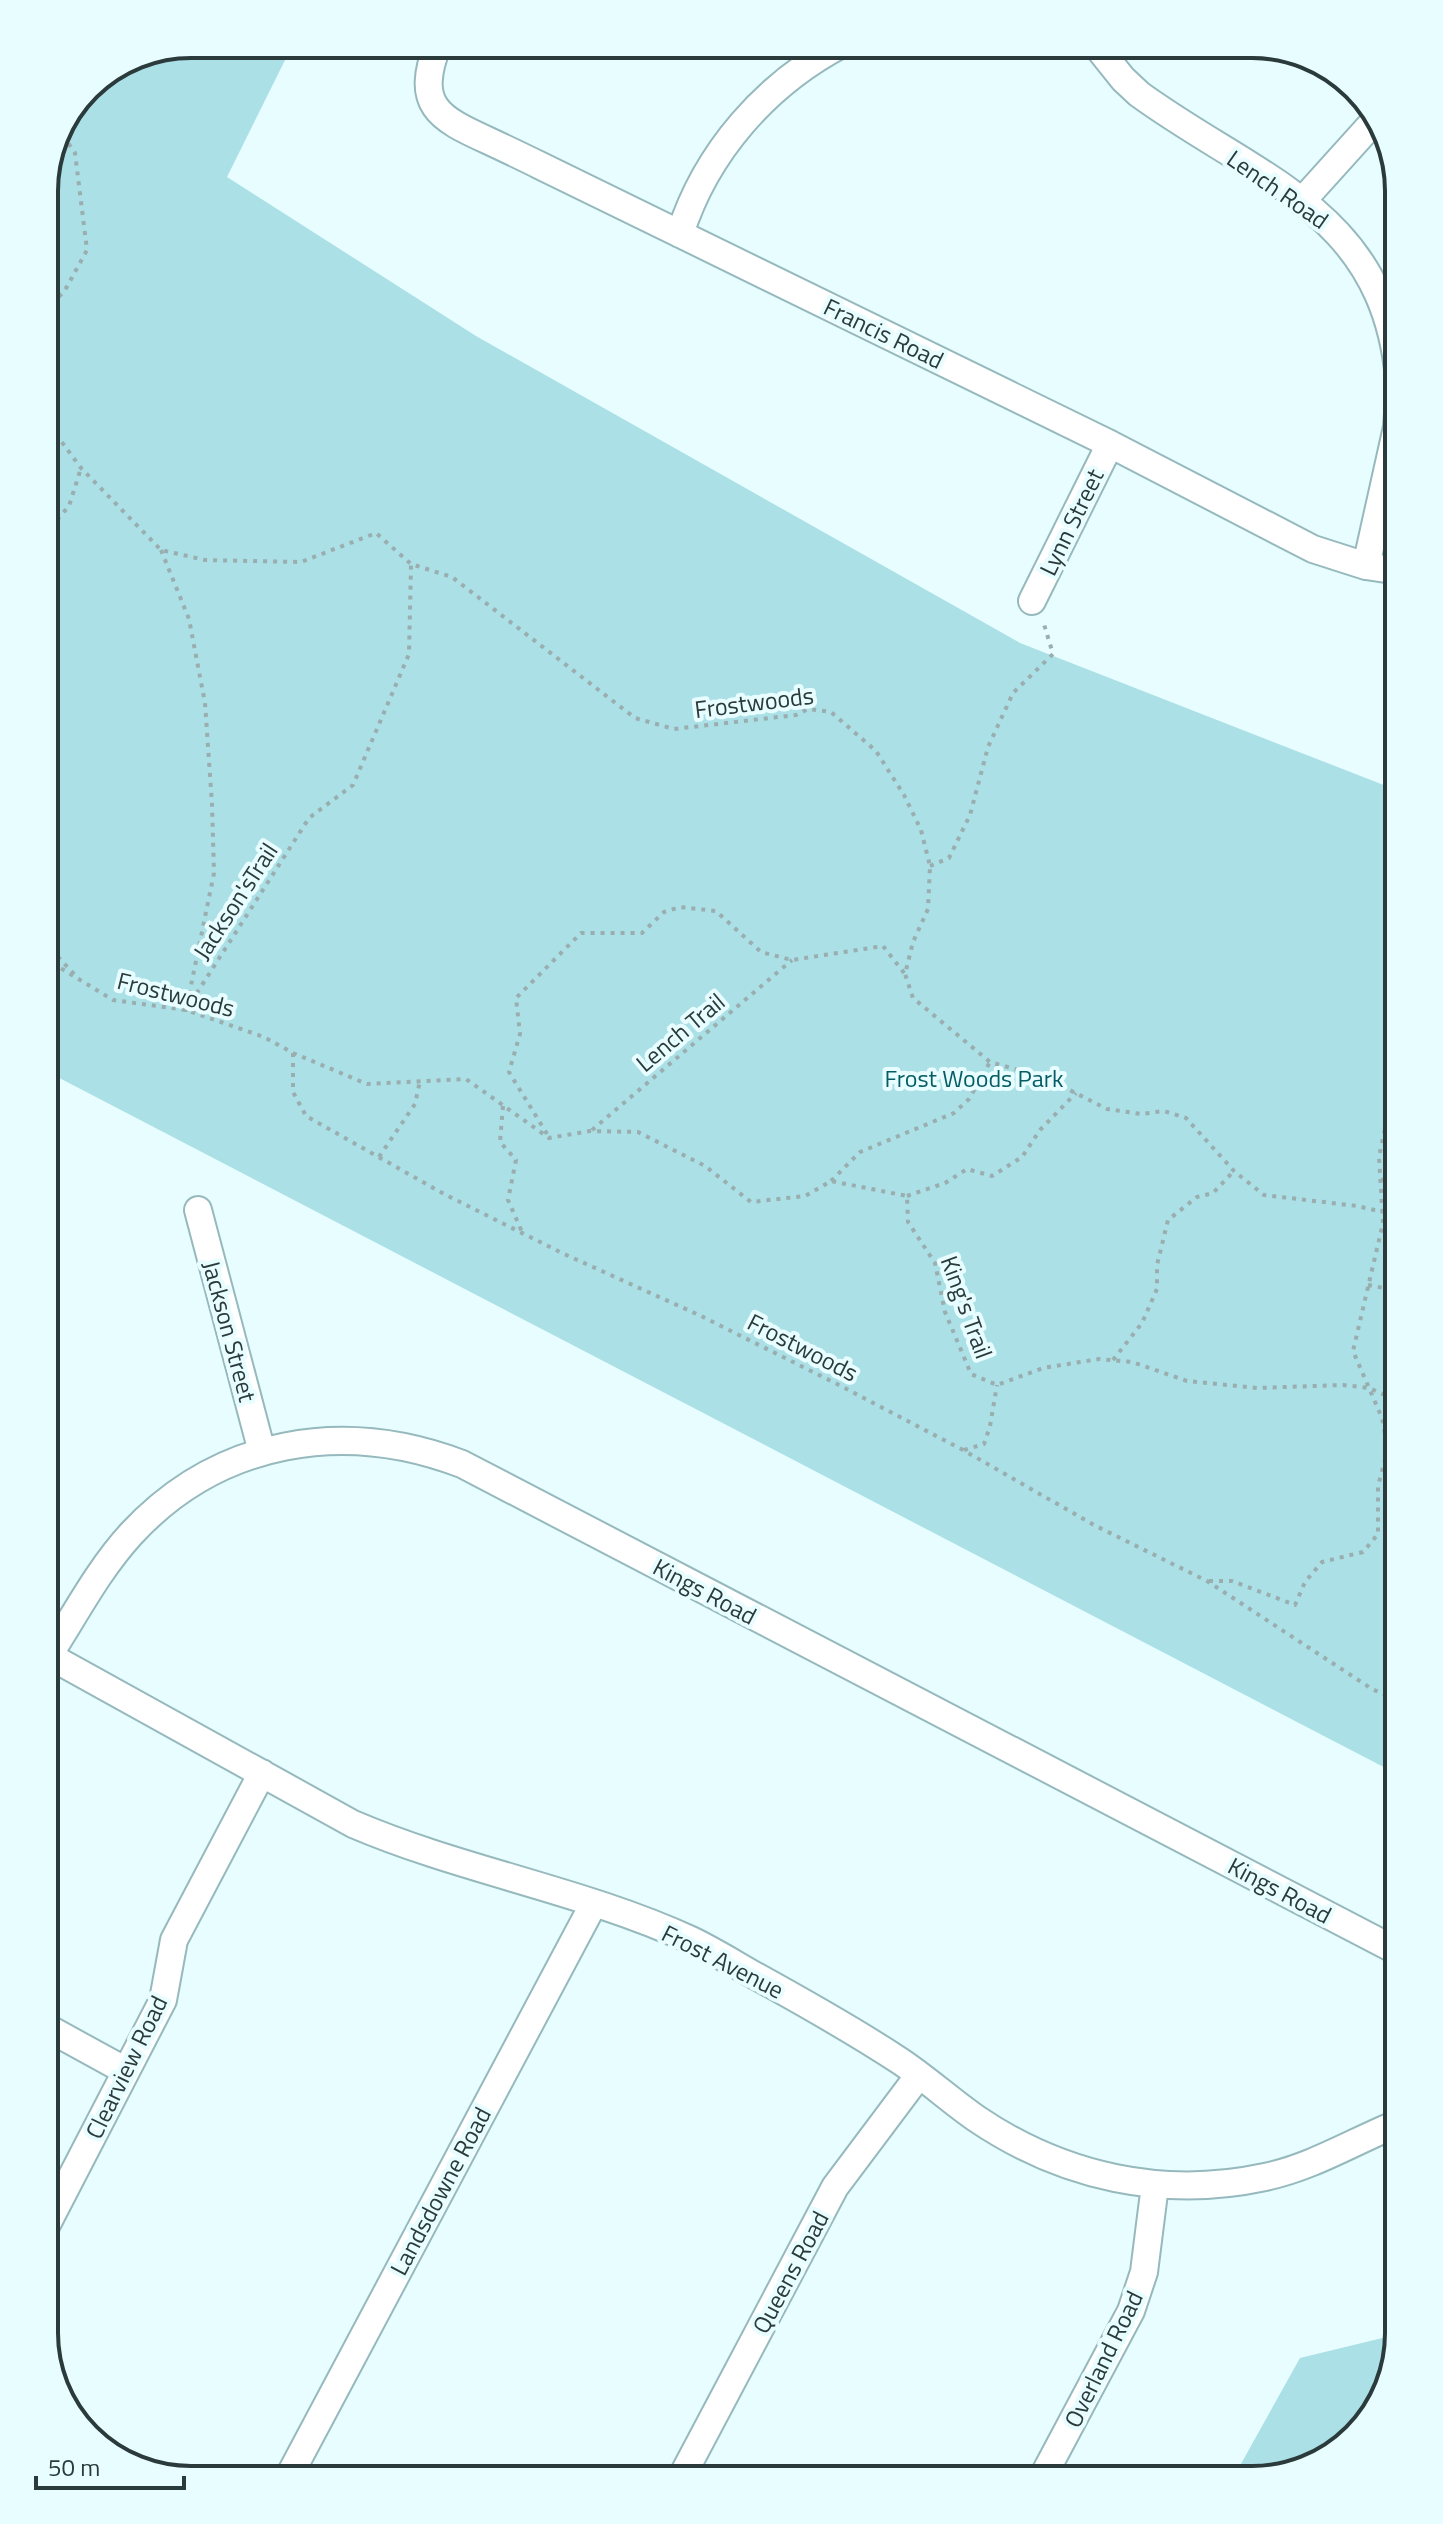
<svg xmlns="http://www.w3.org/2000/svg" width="1443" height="2524" viewBox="0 0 1443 2524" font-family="'Titillium Web',sans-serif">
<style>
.green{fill:#aae0e6}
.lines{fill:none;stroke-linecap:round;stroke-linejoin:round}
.minor-casing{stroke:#96b9bd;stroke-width:30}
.path{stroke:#9aadaf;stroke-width:4;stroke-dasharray:4 6;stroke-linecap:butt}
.minor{stroke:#fff;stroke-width:26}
.labels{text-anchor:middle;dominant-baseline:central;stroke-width:8;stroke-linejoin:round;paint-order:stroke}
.street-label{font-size:24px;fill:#2b3a3b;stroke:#e7fdff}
.park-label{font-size:24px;fill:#055c64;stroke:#e7fdff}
.rim{fill:none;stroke:#2b3a3b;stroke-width:4}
</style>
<rect width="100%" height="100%" fill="#e7fdff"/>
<path class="green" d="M191,44H293L227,177L476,336L1020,643L1399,791V1775L44,1070V182L87,87L135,55Z
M1399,2334L1375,2414L1317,2465L1252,2480H1232L1300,2358Z"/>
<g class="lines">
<defs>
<path id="minor" d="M438,44C414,105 438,118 489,141C506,149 523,157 539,165L1110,444L1313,549L1366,566L1399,571
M1095,44L1123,79L1139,94C1257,180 1383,210 1399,378
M1303,200L1377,118
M680,234C706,152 766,84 842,44
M1366,566L1397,427L1399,401
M1032,601L1110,444
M198,1210L262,1452
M44,1653L353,1824C463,1871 582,1890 691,1940C712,1950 733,1963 754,1975C803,2002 853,2030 900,2061C927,2079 951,2101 977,2119C1063,2177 1163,2199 1265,2177C1313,2167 1354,2141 1399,2123
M49,1655C75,1615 98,1570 131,1534C219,1439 344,1419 462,1464L1399,1952
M44,2026L126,2071
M44,2230L163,2000L174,1940L262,1773
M287,2480L594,1903
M680,2480L835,2187L919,2075
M1041,2480L1131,2311L1144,2272L1155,2185"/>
</defs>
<use href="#minor" class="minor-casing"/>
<path class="path" d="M44,310L64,292L87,250L75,153L64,137
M44,418L81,468L161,550L205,560L301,562L376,533L411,564L452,577L635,718L674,729L796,715L808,709L831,712L876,751L904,795L921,830L930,866L928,909L913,942L905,974L913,998L990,1062L1046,1078L1107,1109L1141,1114L1164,1111L1186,1118L1234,1171L1264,1195L1357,1206L1383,1212
M44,535L69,506L81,468
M161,550L189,619L205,703L212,804L214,873L186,1010L309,818L353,785L409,654L411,565
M930,866L949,858L970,815L988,747L1013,693L1053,654L1043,621
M44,942L75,975
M44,958L113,1000L186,1010L264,1037L293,1053L367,1084L466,1079L549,1138L590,1131L638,1132L705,1166L751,1202L805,1196L831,1181L907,1196L908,1222L935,1263L945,1312L971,1374L997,1385L1043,1368L1099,1359L1132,1362L1187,1381L1257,1388L1343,1385L1369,1388L1399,1401
M293,1053V1092L306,1116L444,1194L562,1253L699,1315L837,1384L963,1450L1094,1525L1207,1581L1372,1689L1399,1701
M503,1106L500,1142L516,1160L508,1200L522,1232
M592,1130L792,960
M547,1134L509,1072L520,1034L516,998L581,933H642L664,912L680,907L716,911L761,952L792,960L883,946L905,974
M379,1157L415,1104L420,1081
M1381,1180L1399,1177
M831,1181L860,1152L954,1113L969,1099L990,1062
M907,1196L945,1183L967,1169L992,1176L1022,1157L1040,1130L1076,1093
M1368,1285L1399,1291
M1113,1360L1142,1323L1157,1289V1265L1168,1220L1197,1197L1213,1193L1233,1172
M964,1450L984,1444L990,1426L997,1385
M1209,1581H1232L1295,1605L1305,1582L1322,1562L1363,1552L1378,1534V1486L1388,1449L1382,1418L1353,1351L1383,1223L1379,1157L1388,1115L1399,1099"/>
<use href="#minor" class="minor"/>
</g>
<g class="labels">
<g class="street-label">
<text transform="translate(1278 189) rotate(35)">Lench Road</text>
<text transform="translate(884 333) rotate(26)">Francis Road</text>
<text transform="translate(1071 522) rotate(-64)">Lynn Street</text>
<text transform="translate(754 702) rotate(-7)">Frostwoods</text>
<text transform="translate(235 901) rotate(-57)">Jackson'sTrail</text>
<text transform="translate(176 994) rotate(14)">Frostwoods</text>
<text transform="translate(680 1032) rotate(-40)">Lench Trail</text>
<text transform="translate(967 1307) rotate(70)">King's Trail</text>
<text transform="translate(230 1331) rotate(75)">Jackson Street</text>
<text transform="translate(803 1347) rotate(27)">Frostwoods</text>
<text transform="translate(705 1591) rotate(28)">Kings Road</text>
<text transform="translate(1280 1890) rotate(28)">Kings Road</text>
<text transform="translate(723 1961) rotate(27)">Frost Avenue</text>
<text transform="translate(126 2067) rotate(-64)">Clearview Road</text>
<text transform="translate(440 2191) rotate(-62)">Landsdowne Road</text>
<text transform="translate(790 2272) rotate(-62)">Queens Road</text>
<text transform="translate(1103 2359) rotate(-64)">Overland Road</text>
</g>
<g class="park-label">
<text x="974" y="1078">Frost Woods Park</text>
</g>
</g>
<path d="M0 0H1443V2524H0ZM191 58H1252A133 133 0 0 1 1385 191V2333A133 133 0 0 1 1252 2466H191A133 133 0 0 1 58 2333V191A133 133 0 0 1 191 58Z" fill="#e7fdff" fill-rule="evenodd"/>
<path class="rim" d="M191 58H1252A133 133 0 0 1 1385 191V2333A133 133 0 0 1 1252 2466H191A133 133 0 0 1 58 2333V191A133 133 0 0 1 191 58Z"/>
<path d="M36 2476v12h148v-12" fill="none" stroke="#2b3a3b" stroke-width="4"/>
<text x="48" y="2476" font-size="24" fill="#2b3a3b" stroke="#e7fdff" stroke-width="6" paint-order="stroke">50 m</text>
</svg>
